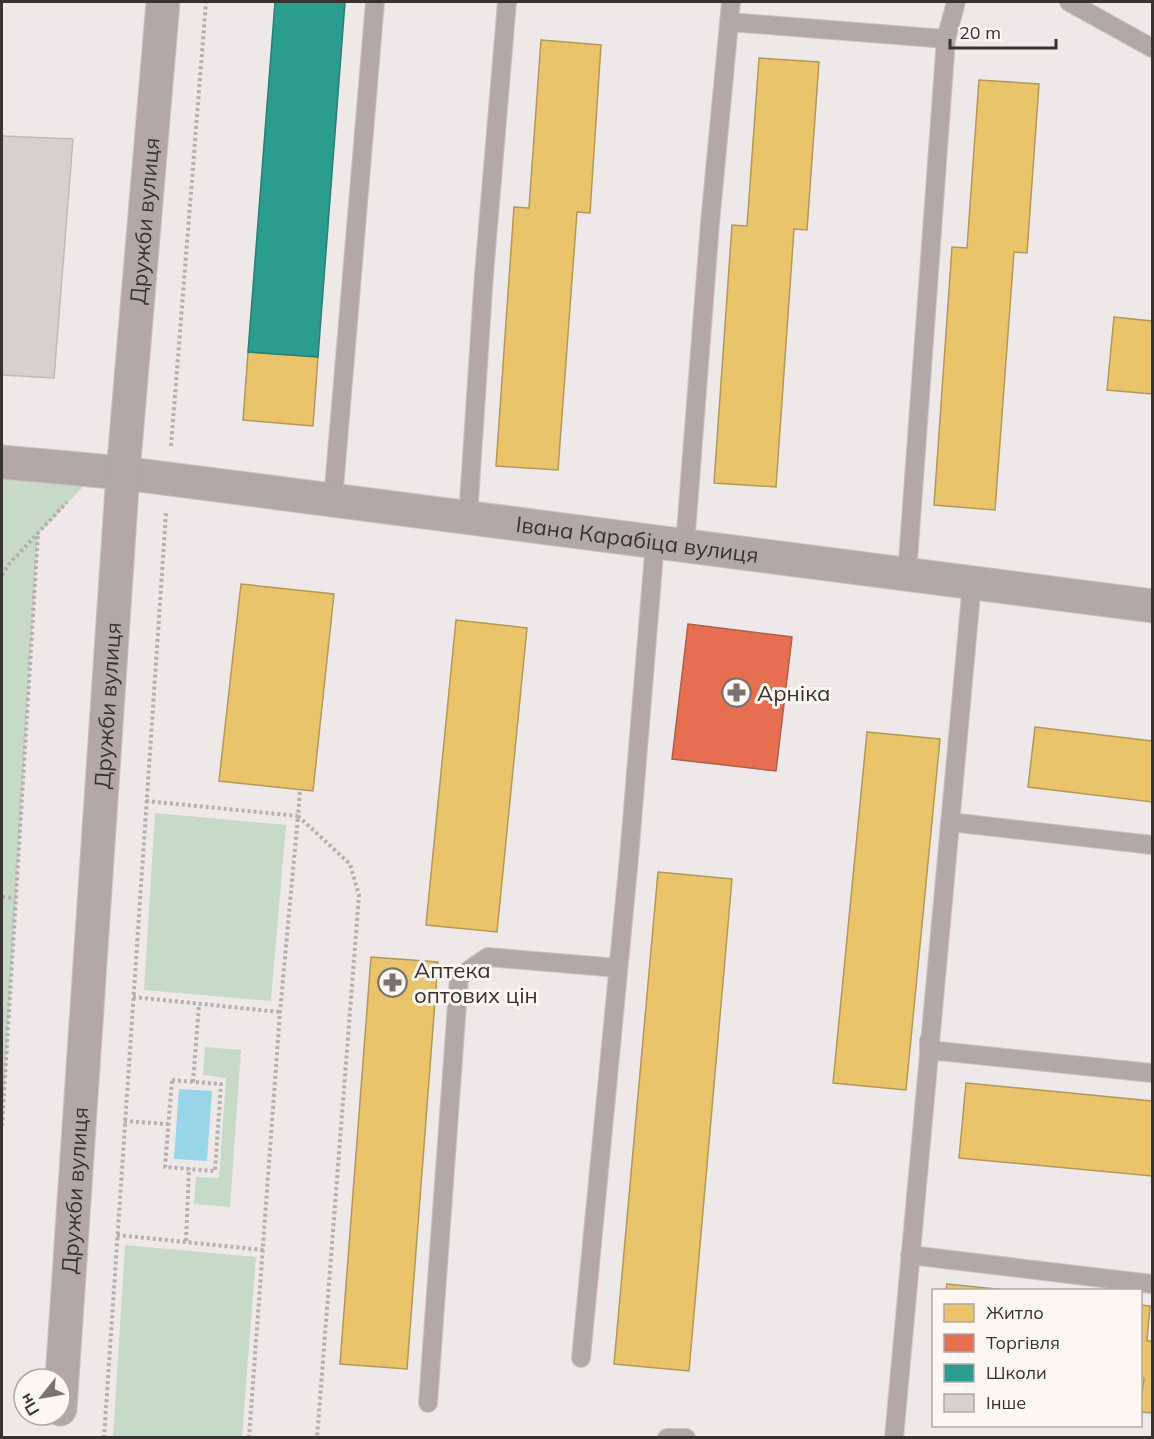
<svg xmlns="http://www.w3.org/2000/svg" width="1154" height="1439" viewBox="0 0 1154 1439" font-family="Mulish,sans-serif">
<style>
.green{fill:#c6dac6}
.water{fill:#99d5e9}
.homes{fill:#e9c46a;stroke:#b49859;stroke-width:1.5}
.shops{fill:#e76f51;stroke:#b25d47;stroke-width:1.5}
.schools{fill:#2a9d8f;stroke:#2e7d73;stroke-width:1.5}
.building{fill:#d5d1cf;stroke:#bfbbb9;stroke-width:1.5}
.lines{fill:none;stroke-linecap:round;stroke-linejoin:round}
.lane-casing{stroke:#c9c5c4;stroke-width:20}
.street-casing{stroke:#c9c5c4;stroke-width:35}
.path{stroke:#b7afae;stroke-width:4;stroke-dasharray:3 3;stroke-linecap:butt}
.lane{stroke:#b3a8a7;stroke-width:18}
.street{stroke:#b3a8a7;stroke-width:33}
.labels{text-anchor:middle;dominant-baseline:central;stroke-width:6;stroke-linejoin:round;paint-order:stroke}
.street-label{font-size:22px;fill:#373331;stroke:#fff6f1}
.poi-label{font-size:22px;fill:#373331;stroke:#fff6f1;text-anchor:start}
</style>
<rect width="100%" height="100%" fill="#eee9e8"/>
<path class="green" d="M2,462L98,471L38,534L2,1126Z
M155,813L286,825L271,1001L144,990Z
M205,1047L241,1050L230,1207L194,1204L196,1177L219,1178L226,1078L203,1075Z
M125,1245L256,1257L242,1437H113Z"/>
<path class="water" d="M179,1089L212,1091L207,1161L174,1159Z"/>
<path class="homes" d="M541,40L601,45L590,213L577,212L558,470L496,466L514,207L529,208Z
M759,58L819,62L807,230L794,229L776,487L714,483L732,225L747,226Z
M979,80L1039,84L1027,253L1014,252L995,510L934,505L952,247L967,248Z
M1114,317L1152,321V394L1107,390Z
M248,352L318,357L313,426L243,420Z
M241,584L334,594L313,791L219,781Z
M456,620L527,628L497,932L426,925Z
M1035,727L1152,741V802L1028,787Z
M867,732L940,739L906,1090L833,1083Z
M658,872L732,879L689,1371L614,1364Z
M371,957L438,962L407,1369L340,1364Z
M966,1083L1152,1101V1176L959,1158Z
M947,1284L1006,1290H946Z
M1140,1305L1150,1306L1147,1341H1152V1413L1140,1412L1144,1378L1140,1377Z"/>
<path class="shops" d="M688,624L792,637L776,771L672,759Z"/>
<path class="schools" d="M275,2H345L318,357L248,352Z"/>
<path class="building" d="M2,136L73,139L54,378L2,375Z"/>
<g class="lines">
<defs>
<path id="lane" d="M1069,2L1152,48
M729,22L946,39
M333,500L375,2
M468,517L484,274L507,2
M685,545L710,223L731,2
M907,574L946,39L956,2
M949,833L950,822L1152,845
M929,1040V1050L1152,1073
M910,1255L1152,1284
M581,1358L629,858L655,541
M428,1403L459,977L488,957L618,968
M667,1438H686
M894,1438L972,583"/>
<g id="street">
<path id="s1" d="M2,462L123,473L1152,606"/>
<path id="s2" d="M60,1409L123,473L163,2"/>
</g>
</defs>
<use href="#lane" class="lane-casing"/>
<use href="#street" class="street-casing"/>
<path class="path" d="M171,446L206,2
M2,575L10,563L67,502
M146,801L298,816L300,790
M2,897L15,898
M133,997L280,1012
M172,1080L221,1084L215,1171L165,1167Z
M193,1082L199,1004
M124,1121L168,1124
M2,1126L38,534
M117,1235L264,1250
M186,1241L189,1168
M104,1438L166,513
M249,1438L280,1012L298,816L350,864L359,895L317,1438"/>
<use href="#lane" class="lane"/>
<use href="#street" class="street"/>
</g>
<defs>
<symbol id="pharmacy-ring" viewBox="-11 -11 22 22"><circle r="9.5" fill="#fff6f1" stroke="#777371" stroke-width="1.5"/><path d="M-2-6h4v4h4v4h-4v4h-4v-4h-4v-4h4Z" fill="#777371"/></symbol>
</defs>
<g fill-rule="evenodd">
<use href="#pharmacy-ring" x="720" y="676" width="33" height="33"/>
<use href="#pharmacy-ring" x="376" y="966" width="33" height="33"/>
</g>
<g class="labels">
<g class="street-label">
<text stroke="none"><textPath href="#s2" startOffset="1191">Дружби вулиця</textPath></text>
<text stroke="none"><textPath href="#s1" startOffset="640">Івана Карабіца вулиця</textPath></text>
<text stroke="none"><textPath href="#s2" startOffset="705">Дружби вулиця</textPath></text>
<text stroke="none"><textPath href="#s2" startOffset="219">Дружби вулиця</textPath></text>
</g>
<g class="poi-label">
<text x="757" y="693">Арніка</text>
<text x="414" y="970">Аптека<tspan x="414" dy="25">оптових цін</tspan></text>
</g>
</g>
<rect width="1154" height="1439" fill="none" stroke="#373331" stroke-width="6"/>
<rect x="932" y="1289" width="210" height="138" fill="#fff6f1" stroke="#afa8a4" stroke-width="1.5"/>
<rect x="944" y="1304" width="30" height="18" fill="#e9c46a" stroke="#afa8a4" stroke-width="1.5"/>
<text x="986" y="1319" font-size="18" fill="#373331">Житло</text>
<rect x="944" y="1334" width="30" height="18" fill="#e76f51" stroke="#afa8a4" stroke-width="1.5"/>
<text x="986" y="1349" font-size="18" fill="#373331">Торгівля</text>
<rect x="944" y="1364" width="30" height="18" fill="#2a9d8f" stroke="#afa8a4" stroke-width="1.5"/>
<text x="986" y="1379" font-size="18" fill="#373331">Школи</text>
<rect x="944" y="1394" width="30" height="18" fill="#d5d1cf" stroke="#afa8a4" stroke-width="1.5"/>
<text x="986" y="1409" font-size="18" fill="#373331">Інше</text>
<g transform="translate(42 1397) rotate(239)"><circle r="28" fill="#fff6f1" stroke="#afa8a4" stroke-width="1.5"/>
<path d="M0-4.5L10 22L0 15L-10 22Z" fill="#777371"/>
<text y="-9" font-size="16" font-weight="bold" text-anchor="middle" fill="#373331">Пн</text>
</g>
<path d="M950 39v9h106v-9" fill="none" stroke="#373331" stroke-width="3"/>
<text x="959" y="39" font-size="18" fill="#373331" stroke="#fff6f1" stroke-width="4.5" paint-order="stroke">20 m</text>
</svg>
